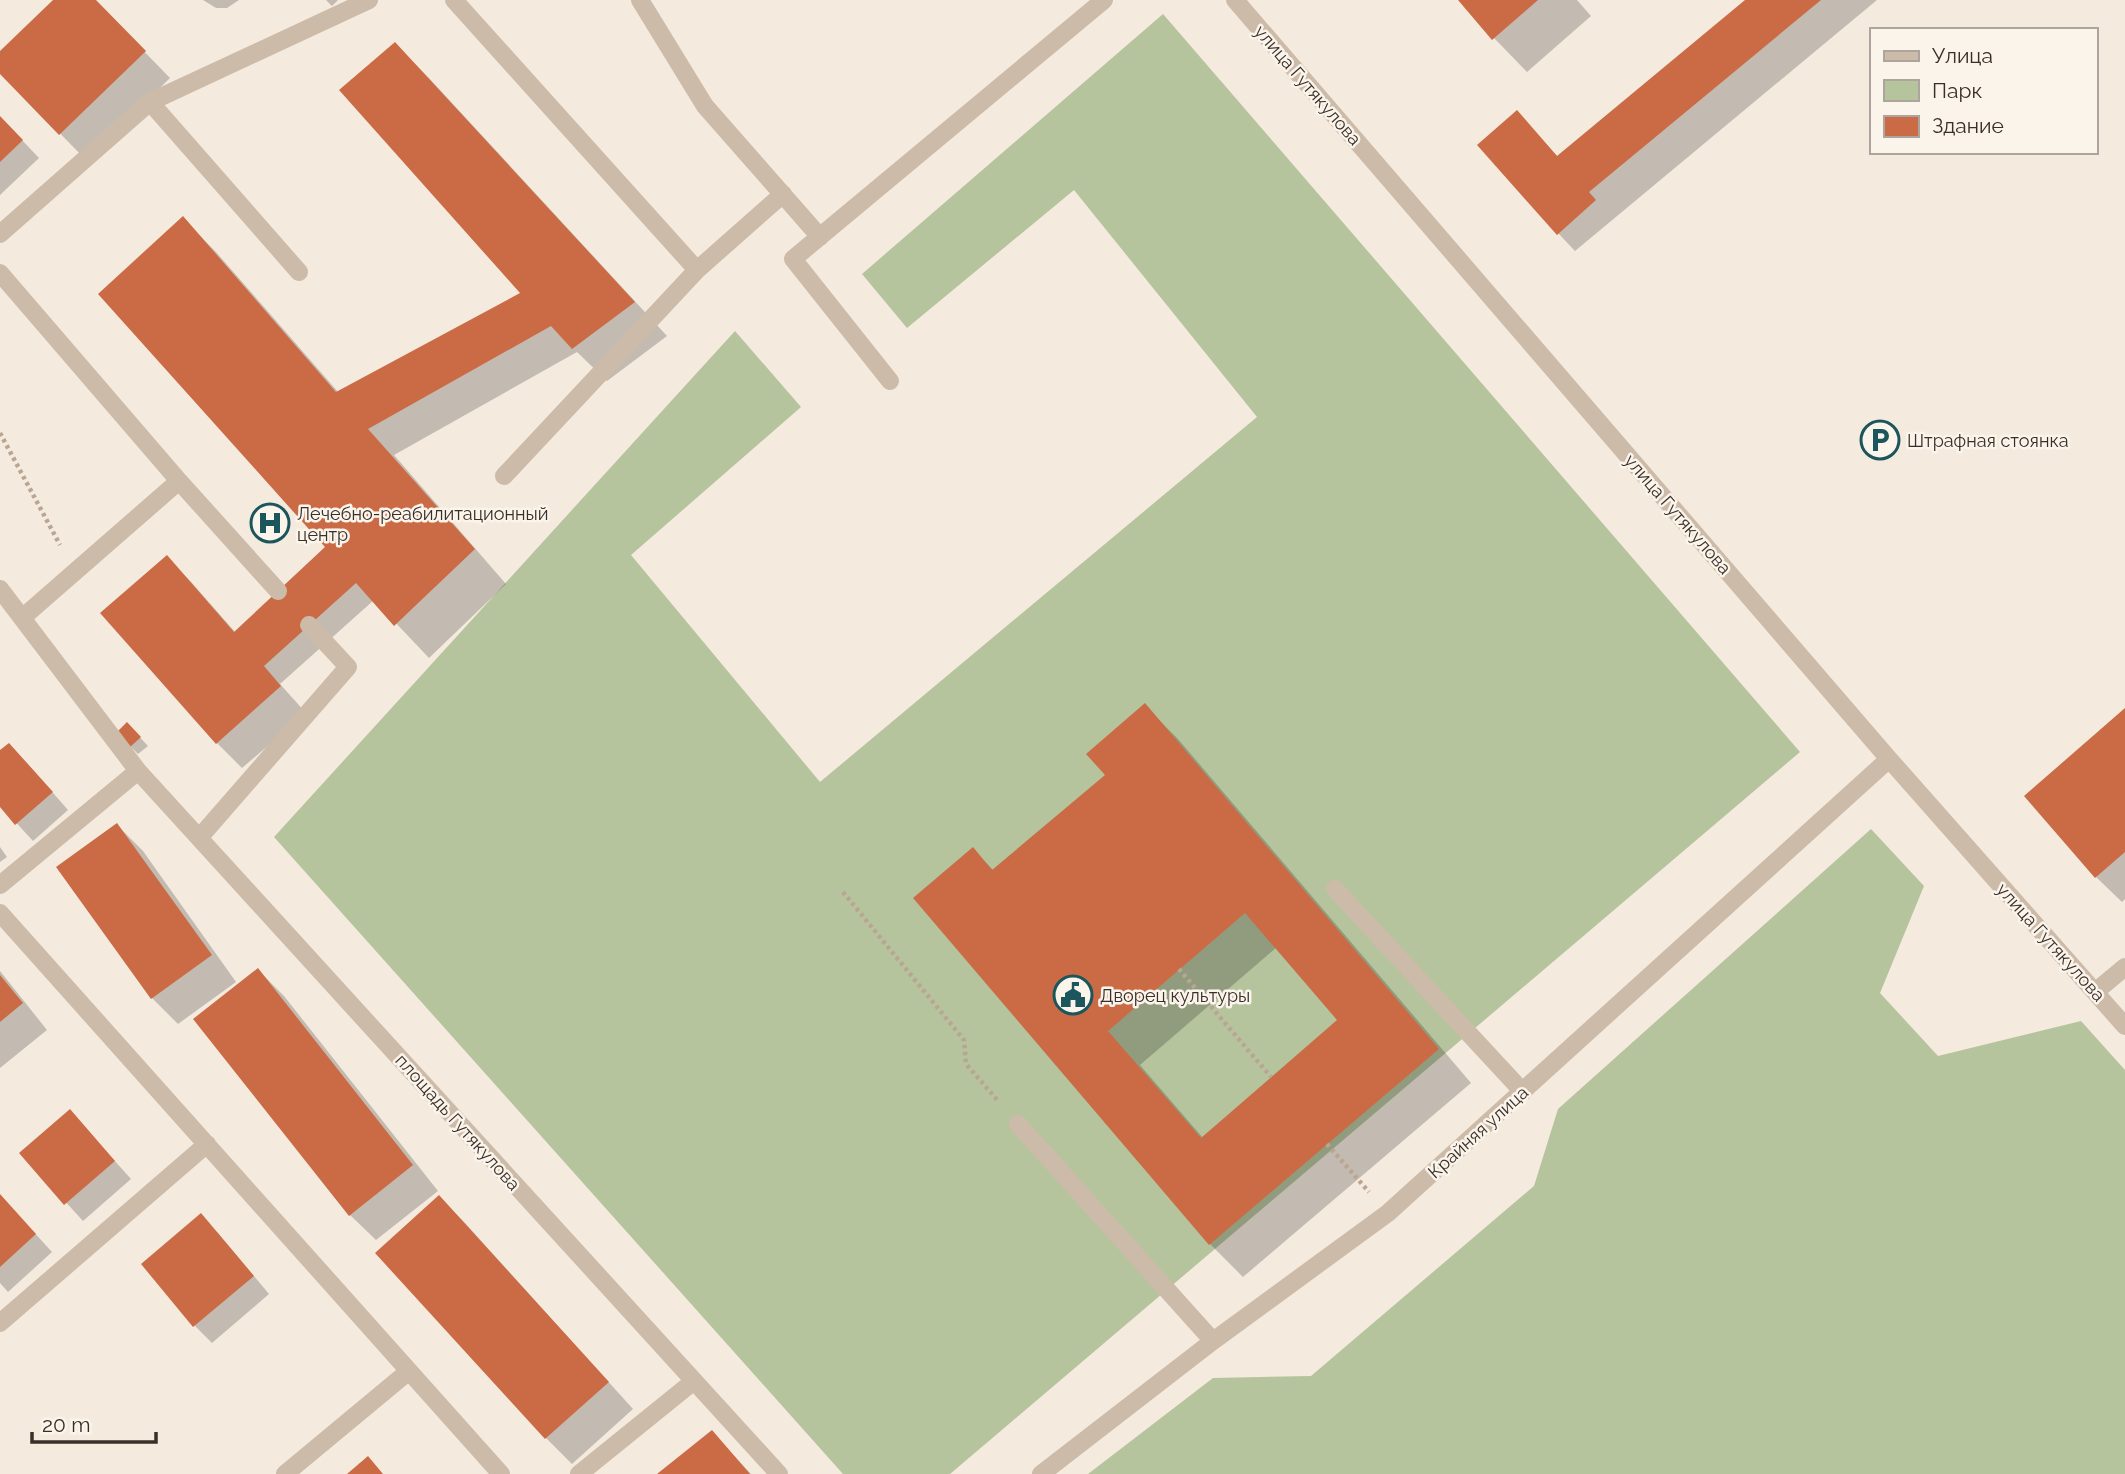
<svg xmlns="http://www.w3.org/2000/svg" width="2125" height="1474" viewBox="0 0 2125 1474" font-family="Raleway,sans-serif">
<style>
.green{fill:#b5c49d}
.shadow{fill:#0003;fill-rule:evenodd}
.building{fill:#cb6b45;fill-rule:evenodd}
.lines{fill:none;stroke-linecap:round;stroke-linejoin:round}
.path{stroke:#b9a593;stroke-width:4.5;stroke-dasharray:3.5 3.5;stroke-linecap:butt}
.minor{stroke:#cdbba9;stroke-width:18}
.labels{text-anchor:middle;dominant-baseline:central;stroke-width:5;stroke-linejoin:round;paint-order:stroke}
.street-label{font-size:18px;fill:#392f29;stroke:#fbf4eb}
.poi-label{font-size:18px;fill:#392f29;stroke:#fbf4eb;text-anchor:start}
</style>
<rect width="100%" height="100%" fill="#f4eade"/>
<path class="green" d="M1163,14L1800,752L950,1474H843L274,837L735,331L801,407L631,555L820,782L1257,417L1074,190L907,328L862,274Z
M1871,829L1924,886L1880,993L1938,1056L2081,1021L2125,1070V1474H1088L1213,1378L1311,1376L1534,1186L1558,1109Z"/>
<path class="shadow" d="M55,0H94L170,78L86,160L0,72V53Z
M203,0H239L227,8H216Z
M326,0H338L332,6Z
M1461,0H1577L1591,16L1527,72L1494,38Z
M1748,0H1877L1575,251L1558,233L1517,112L1558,157Z
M395,44L428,77L667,336L607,381L577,352L394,455L506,584L429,658L374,600L280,684L306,713L242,768L217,743L167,557L192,583L236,633L327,547L183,219L216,252L339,393L522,293Z
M0,117L39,158L0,195Z
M1145,706L1178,739L1471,1083L1243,1277L1210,1244L973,849L994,871L1107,775ZM1277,947L1340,1020L1203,1138L1140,1065Z
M2125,711V899L2122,902L2096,877Z
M135,732L148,746L138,754L130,746Z
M0,753L26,762L68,810L33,841L0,805Z
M117,825L143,851L236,982L178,1024L152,998L59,867Z
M0,847L7,857L0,862Z
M258,970L284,996L438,1191L376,1240L350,1215Z
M0,971L47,1030L0,1068Z
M70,1111L131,1179L83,1221L21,1153Z
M0,1195L52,1252L8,1292L0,1283Z
M439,1197L465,1223L633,1409L572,1464L546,1438L378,1253Z
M201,1216L218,1233L269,1294L212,1343L195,1326L143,1264Z
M712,1432L751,1474H660Z"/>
<path class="building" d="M53,0H96L146,51L59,135L0,74V51Z
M1458,0H1538L1492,40Z
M1745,0H1821L1589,192L1596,200L1557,235L1477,145L1517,110L1557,156Z
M395,42L635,302L572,349L551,326L368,429L475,549L394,626L356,583L264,666L281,686L216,744L100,613L167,555L234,632L325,547L98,294L183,216L336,392L520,293L339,90Z
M0,116L23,140L0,162Z
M1145,703L1439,1049L1209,1245L913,898L973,847L992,870L1105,775L1086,754ZM1245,913L1337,1020L1201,1138L1108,1031Z
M2125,708V852L2095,878L2024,796Z
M127,722L141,737L129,748L116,733Z
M9,743L53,792L15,825L0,807V750Z
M117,823L212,955L151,999L56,867Z
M258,968L413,1165L349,1216L193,1019Z
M0,975L23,1003L0,1022Z
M70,1109L115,1161L64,1205L19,1153Z
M0,1194L36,1234L0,1267Z
M439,1195L609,1382L545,1439L375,1253Z
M201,1213L254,1276L193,1327L141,1264Z
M712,1430L750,1474H657Z
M368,1456L383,1474H347Z"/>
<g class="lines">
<path class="path" d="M0,433L60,545
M843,892L964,1040L966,1064L999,1102
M1179,969L1271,1077
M1327,1144L1369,1192"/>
<path class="minor" d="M454,0L697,270L783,194
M640,0L705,106L820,237
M1235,0L1889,759L2125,1026
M150,102L369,0
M0,234L150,102L299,272
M0,273L179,481L278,591
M890,381L793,259L1104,0
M504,476L697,270
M179,481L22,618L138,771L779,1474
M0,589L22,618
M199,838L348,667L309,625
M0,885L138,771
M1335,889L1523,1092
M0,913L501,1474
M2095,992L2125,967
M1018,1124L1213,1341
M0,1323L207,1144
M285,1474L409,1371
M579,1474L694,1381
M1041,1474L1213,1341L1388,1213L1889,759"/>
</g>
<defs>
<symbol id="parking-ring" viewBox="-11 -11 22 22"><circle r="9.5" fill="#fbf4eb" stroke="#1c565d" stroke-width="1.5"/><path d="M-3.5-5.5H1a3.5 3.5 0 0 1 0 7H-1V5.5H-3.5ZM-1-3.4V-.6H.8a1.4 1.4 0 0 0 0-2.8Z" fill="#1c565d"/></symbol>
<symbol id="hospital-ring" viewBox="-11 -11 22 22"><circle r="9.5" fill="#fbf4eb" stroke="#1c565d" stroke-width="1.5"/><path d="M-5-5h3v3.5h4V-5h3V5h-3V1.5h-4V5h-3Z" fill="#1c565d"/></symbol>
<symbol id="civic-ring" viewBox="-11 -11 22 22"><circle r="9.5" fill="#fbf4eb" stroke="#1c565d" stroke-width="1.5"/><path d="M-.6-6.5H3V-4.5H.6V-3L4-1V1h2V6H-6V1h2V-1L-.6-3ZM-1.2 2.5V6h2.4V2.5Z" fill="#1c565d"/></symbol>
</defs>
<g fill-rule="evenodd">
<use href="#parking-ring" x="1858" y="418" width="44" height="44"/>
<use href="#hospital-ring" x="248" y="501" width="44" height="44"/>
<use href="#civic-ring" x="1051" y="973" width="44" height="44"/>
</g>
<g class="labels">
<g class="street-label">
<text transform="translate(1308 85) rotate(49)">улица Гутякулова</text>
<text transform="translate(1678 514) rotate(49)">улица Гутякулова</text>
<text transform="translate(2051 942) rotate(48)">улица Гутякулова</text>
<text transform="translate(458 1122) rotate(48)">площадь Гутякулова</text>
<text transform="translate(1478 1132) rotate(-42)">Крайняя улица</text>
</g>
<g class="poi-label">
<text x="1907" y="440">Штрафная стоянка</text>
<text x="297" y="513">Лечебно-реабилитационный<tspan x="297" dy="21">центр</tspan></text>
<text x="1100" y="995">Дворец культуры</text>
</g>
</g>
<rect x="1870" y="28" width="228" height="126" fill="#fbf4eb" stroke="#ada59d" stroke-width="2"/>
<rect x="1884" y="51" width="35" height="10" fill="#cdbba9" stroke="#ada59d" stroke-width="2"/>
<text x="1932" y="63" font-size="21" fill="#392f29">Улица</text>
<rect x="1884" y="80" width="35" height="21" fill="#b5c49d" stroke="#ada59d" stroke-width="2"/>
<text x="1932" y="98" font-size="21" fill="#392f29">Парк</text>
<rect x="1884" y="116" width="35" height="21" fill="#cb6b45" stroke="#ada59d" stroke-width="2"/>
<text x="1932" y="133" font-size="21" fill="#392f29">Здание</text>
<path d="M32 1432v10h124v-10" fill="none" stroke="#392f29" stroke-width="3.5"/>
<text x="42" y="1432" font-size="21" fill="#392f29" stroke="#fbf4eb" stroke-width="5" paint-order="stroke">20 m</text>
</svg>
